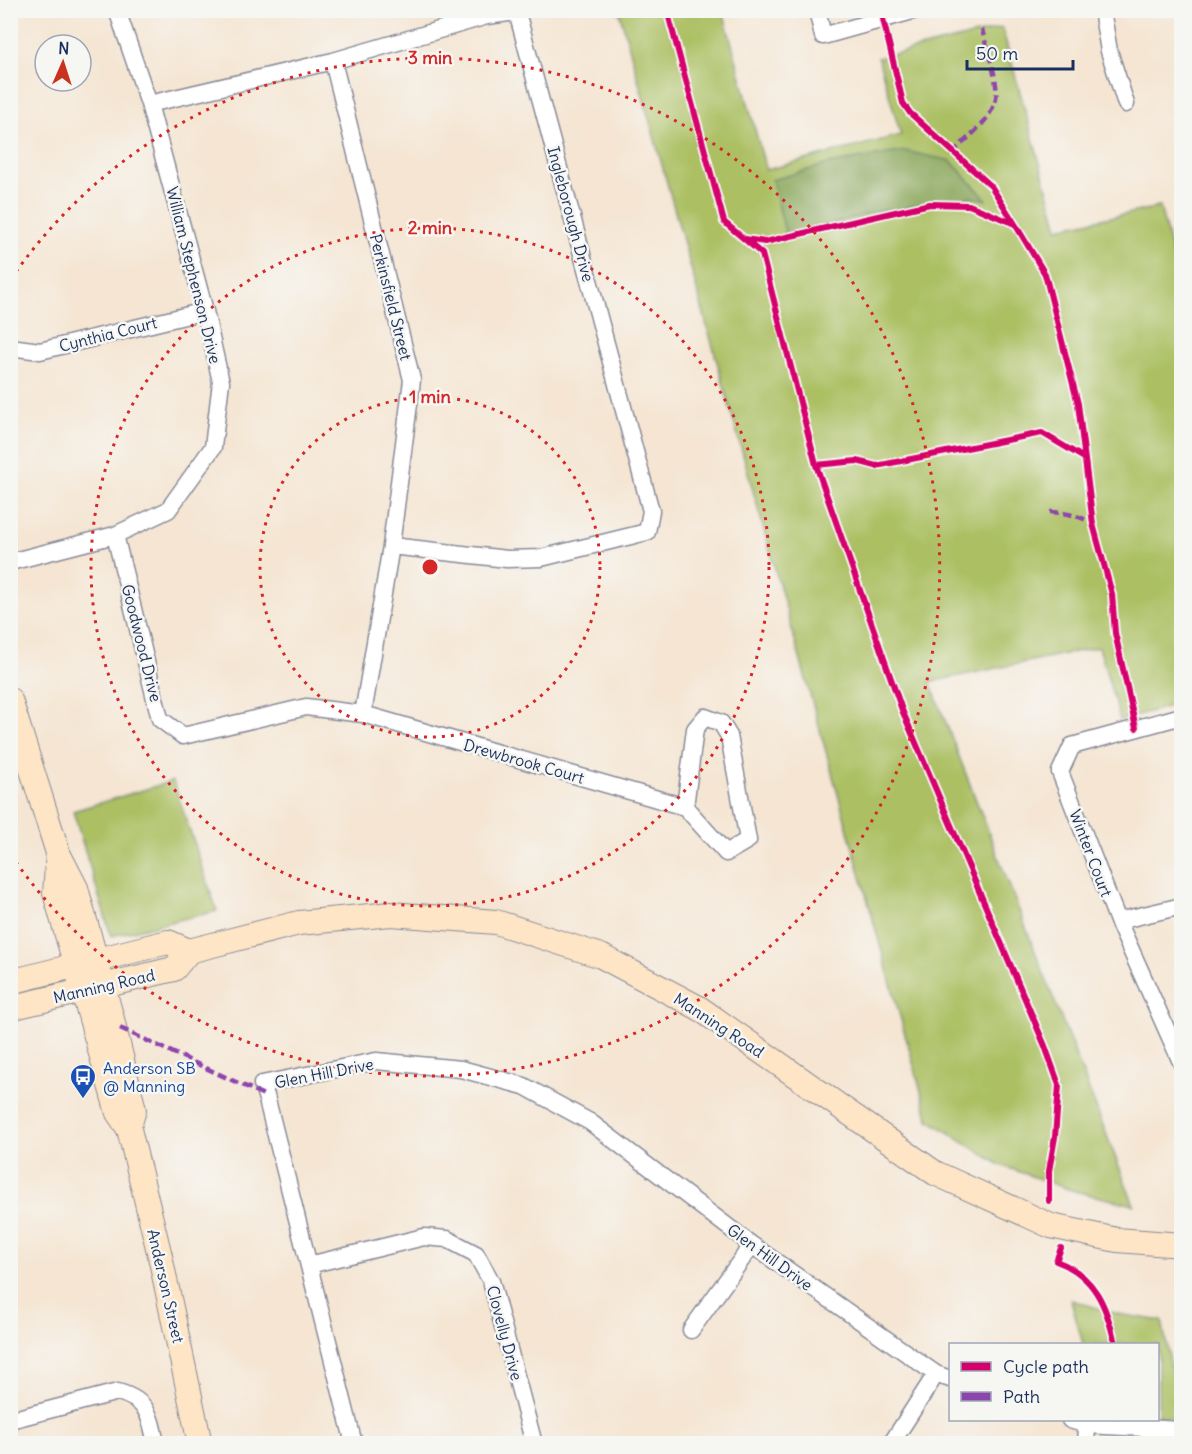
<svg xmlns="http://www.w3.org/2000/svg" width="1192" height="1454" viewBox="0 0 1192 1454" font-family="Delius,sans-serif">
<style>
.green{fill:#acc064;stroke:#647861;stroke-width:1.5}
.forest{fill:#89a65a;stroke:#526a5c;stroke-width:1.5}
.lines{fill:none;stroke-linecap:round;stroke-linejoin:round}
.street-casing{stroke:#888a98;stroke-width:19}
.secondary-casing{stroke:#888a98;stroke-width:26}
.street{stroke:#fff;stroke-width:16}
.secondary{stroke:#fde5c5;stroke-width:24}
.quiet{stroke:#8e44ad;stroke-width:4.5;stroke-dasharray:9 4.5;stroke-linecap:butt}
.cycleway-casing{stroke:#f6f6f2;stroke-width:10}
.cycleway{stroke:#d6006c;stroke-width:6}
.ring{fill:none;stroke:#d62828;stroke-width:3;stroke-dasharray:3 6}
.labels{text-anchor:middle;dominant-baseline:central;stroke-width:5;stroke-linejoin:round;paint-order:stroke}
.street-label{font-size:16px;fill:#1b2f5e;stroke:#f6f6f2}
.transit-label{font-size:16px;fill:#164399;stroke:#f6f6f2;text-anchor:start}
.centre{fill:#d62828;stroke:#f6f6f2;stroke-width:3}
.ring-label{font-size:18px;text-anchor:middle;font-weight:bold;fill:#d62828;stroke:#f6f6f2;stroke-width:5;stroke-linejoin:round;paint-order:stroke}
</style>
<rect width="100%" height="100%" fill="#f6f6f2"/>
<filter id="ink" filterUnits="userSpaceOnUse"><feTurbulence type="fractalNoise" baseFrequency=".0167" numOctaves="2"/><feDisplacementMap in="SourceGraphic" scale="12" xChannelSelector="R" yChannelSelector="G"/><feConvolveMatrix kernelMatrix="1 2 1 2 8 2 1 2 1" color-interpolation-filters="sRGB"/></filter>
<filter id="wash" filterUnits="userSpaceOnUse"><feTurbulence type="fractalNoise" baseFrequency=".008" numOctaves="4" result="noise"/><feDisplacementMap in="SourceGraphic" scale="24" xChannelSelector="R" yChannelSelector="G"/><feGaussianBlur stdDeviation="1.35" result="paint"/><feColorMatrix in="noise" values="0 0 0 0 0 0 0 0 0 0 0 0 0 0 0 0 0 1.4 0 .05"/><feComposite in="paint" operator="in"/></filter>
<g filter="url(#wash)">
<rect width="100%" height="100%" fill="#f5e5d2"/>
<path class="green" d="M619,11H723L766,170L901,135L878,58L1002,28L1058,228L1160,207L1181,289V703L1120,720L1099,647L930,682L1134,1205L1074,1191L1000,1165L929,1120Z
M173,781L217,911L111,936L73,811Z
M1071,1300L1118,1314L1162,1321L1181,1419L1158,1416V1344H1083Z"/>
<path class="forest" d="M905,151L951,161L987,200L970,197L875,212L786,236L772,180L828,164Z"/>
</g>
<g filter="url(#ink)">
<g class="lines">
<defs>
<path id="street" d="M817,10L823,36L916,10
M1102,10L1109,51L1126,104
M333,61L412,380L391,546L363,714
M149,104L333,61L487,16L517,12L651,511L647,532L541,558L507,559L391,546
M10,347L40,351L205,311
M115,535L160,719L183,736L306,707L363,714L685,807L726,853L748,840L729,736L721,723L705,717L695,729L685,807
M10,562L115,535L168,510L213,447L221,382L205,311L149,104L117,10
M1182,716L1072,746L1060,772L1118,921L1182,1064
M1118,921L1182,906
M309,1265L424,1237L447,1239L476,1254L491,1281L534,1444
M691,1330L752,1245
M10,1420L118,1392C149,1401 150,1416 156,1444
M1070,1420L1087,1425L1182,1430
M354,1444L266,1096L262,1084L376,1061L461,1069L524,1086L590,1122L752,1245L936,1374L950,1379
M891,1444L936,1374
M1086,1444L1087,1425"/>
<path id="secondary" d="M10,700L58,853L76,888L112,1019L134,1110L130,1123
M58,853L55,893L118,1113L129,1129L160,1256L200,1444
M10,982L168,942L189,951L299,923L391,914L496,922L601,956L699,1008L935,1173L1051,1226L1117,1240L1182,1245
M10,1008L174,969L189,951"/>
</defs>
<use href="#street" class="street-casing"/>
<use href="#secondary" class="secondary-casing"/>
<use href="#street" class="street"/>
<use href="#secondary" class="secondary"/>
<path class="quiet" d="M506,13L507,10
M952,153C967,138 992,120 996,98C999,80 986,48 982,29
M1050,512C1066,513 1079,515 1093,524
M120,1028L266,1096"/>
<defs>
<path id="cycleway" d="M667,10L724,222L762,254L816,465L902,710L1045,1046L1059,1085L1055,1137L1049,1171V1201
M883,19L903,103L910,113L991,186L1015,224
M745,239L765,242L930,204L969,205L1015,224L1045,274L1078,404L1093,524L1112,594L1115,633L1136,728
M816,465L857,461L876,466L1042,433L1084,458
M1061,1248L1056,1261C1095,1275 1107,1307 1115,1344"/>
</defs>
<use href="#cycleway" class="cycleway-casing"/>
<use href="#cycleway" class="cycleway"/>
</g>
</g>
<g class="ring">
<circle cx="430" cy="567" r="170"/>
<circle cx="430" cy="567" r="339"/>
<path d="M11 279A509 509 0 1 1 11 855"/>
</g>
<defs>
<symbol id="bus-pin" viewBox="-11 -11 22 30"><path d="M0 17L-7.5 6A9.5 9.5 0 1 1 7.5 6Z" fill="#1a4fb4" stroke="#f6f6f2"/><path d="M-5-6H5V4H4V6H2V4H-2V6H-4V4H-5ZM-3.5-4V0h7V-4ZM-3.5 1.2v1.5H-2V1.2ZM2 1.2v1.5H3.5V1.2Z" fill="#fff"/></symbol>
</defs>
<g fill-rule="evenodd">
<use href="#bus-pin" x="68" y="1062" width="30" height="40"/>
</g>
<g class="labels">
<g class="street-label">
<text transform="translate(571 214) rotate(75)">Ingleborough Drive</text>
<text transform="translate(194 275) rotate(76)">William Stephenson Drive</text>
<text transform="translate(391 297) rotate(76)">Perkinsfield Street</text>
<text transform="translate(108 334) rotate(-14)">Cynthia Court</text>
<text transform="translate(142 643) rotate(76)">Goodwood Drive</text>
<text transform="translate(524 761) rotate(16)">Drewbrook Court</text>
<text transform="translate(1091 853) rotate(69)">Winter Court</text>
<text transform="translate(104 986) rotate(-13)">Manning Road</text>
<text transform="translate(719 1025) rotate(33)">Manning Road</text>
<text transform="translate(324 1073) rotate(-11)">Glen Hill Drive</text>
<text transform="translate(770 1257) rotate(36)">Glen Hill Drive</text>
<text transform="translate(166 1286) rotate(77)">Anderson Street</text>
<text transform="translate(505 1333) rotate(75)">Clovelly Drive</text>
</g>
<g class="transit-label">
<text x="103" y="1068">Anderson SB<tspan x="103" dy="18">@ Manning</tspan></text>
</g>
</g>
<circle cx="430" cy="567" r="9" class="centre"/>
<g class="ring-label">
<text x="430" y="64">3 min</text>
<text x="430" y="234">2 min</text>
<text x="430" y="403">1 min</text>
</g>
<rect width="1192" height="1454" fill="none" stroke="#f6f6f2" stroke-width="36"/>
<rect x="949" y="1343" width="210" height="78" fill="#f6f6f2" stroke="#9ea6b7" stroke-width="1.5"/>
<rect x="961" y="1362" width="30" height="9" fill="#d6006c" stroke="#9ea6b7" stroke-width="1.5"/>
<text x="1003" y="1373" font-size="18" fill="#1b2f5e">Cycle path</text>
<rect x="961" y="1392" width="30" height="9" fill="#8e44ad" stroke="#9ea6b7" stroke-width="1.5"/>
<text x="1003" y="1403" font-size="18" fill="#1b2f5e">Path</text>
<g transform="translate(63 63) rotate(3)"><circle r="28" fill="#f6f6f2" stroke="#9ea6b7" stroke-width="1.5"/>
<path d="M0-4.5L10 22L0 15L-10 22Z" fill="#c8321e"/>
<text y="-9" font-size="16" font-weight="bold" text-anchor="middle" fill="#1b2f5e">N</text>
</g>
<path d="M967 60v9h106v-9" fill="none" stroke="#1b2f5e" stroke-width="3"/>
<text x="976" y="60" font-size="18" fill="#1b2f5e" stroke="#f6f6f2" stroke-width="4.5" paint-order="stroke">50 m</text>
</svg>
